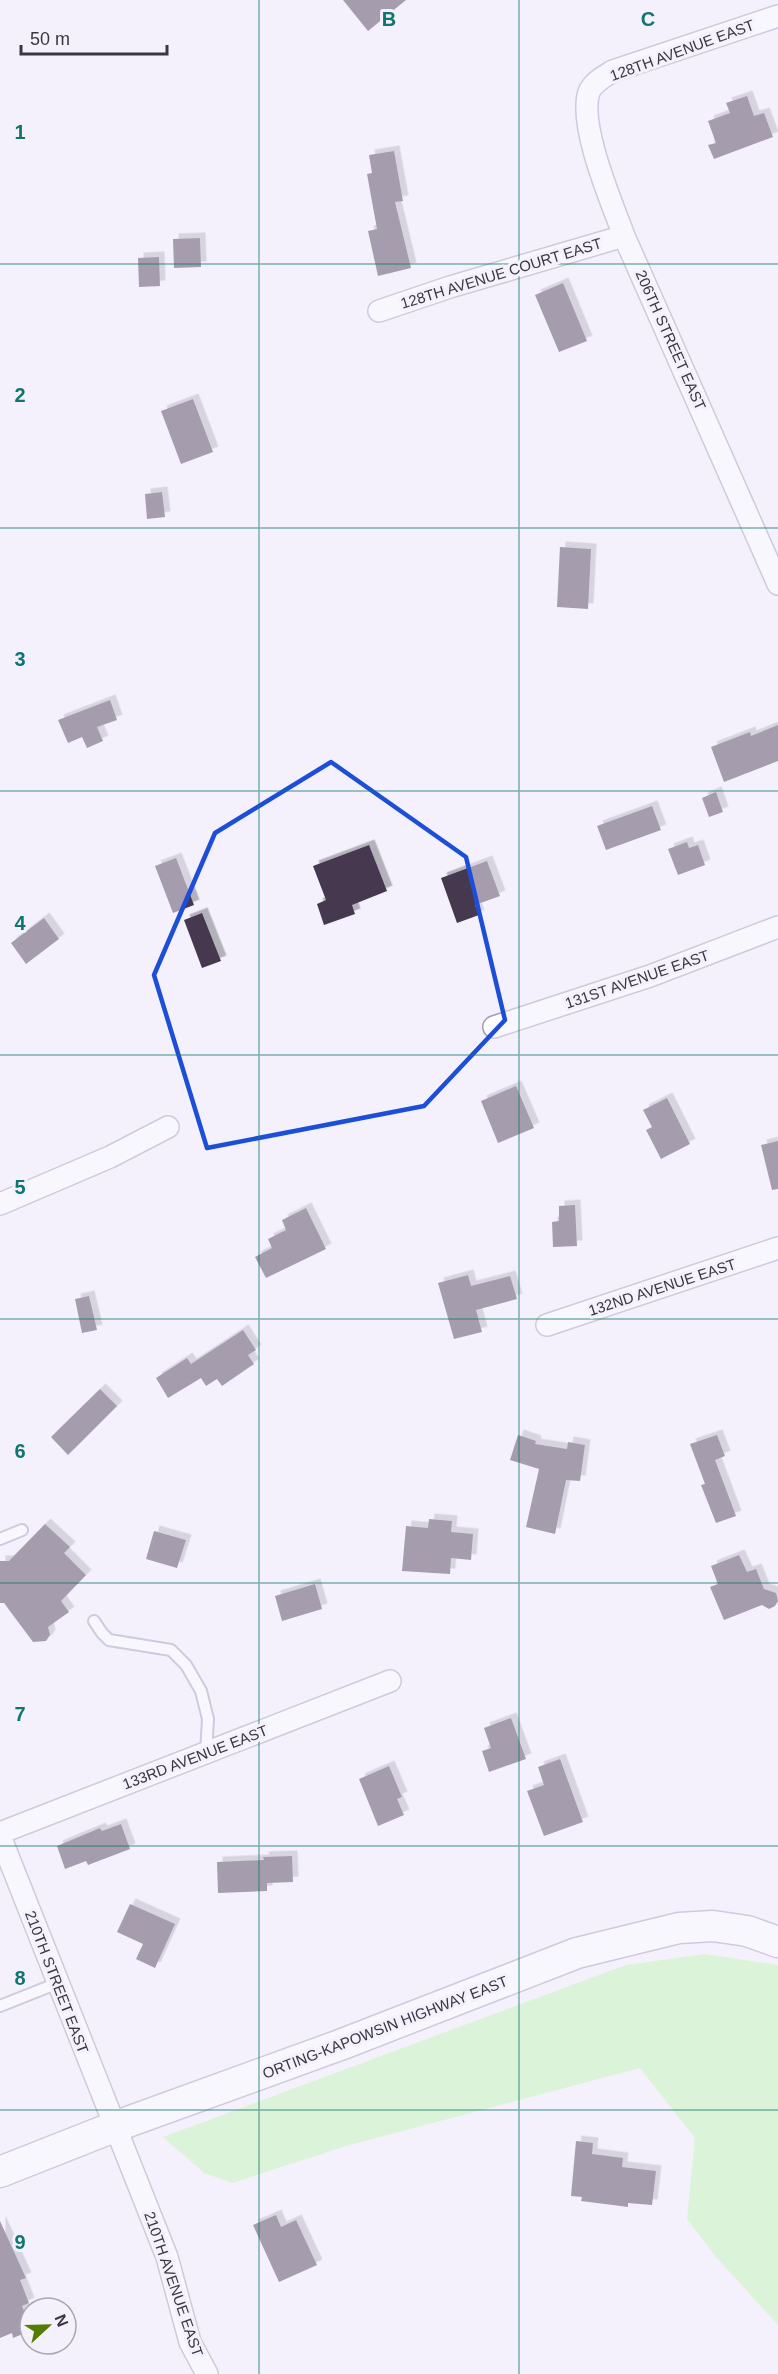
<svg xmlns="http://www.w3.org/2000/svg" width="778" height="2374" viewBox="0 0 778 2374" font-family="Helvetica,sans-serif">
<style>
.green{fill:#bcf7aa}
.building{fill:#443950;filter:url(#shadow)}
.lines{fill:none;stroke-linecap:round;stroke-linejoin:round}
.lane-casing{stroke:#a29cb8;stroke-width:14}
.street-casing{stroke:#a29cb8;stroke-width:24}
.secondary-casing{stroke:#a29cb8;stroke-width:33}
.lane{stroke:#fff;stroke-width:10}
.street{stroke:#fff;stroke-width:21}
.secondary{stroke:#fff;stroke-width:30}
.marked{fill:none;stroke:#1d4ed8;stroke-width:4.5;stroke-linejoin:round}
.grid{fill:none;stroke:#0f766e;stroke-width:1.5;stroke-opacity:0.55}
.labels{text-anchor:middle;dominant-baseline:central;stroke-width:6;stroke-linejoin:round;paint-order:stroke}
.street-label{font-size:15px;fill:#3a3743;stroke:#f4f1fd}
.grid-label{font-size:20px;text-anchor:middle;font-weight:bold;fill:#0f766e;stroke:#f4f1fd;stroke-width:6;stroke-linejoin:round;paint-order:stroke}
</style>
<defs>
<filter id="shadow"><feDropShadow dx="5.5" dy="-5.5" stdDeviation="0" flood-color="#0004"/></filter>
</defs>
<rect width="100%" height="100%" fill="#f4f1fd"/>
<path class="green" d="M705,1954L778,1965V2325L716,2257L687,2219L695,2138L640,2068L346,2146L233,2183L204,2173L163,2137L626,1965Z"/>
<path class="building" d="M343,0H406L368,31Z
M747,96L754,116L764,113L773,137L714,159L708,145L716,143L708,121L730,113L726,103Z
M394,151L403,201L395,202L411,268L378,276L368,231L377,229L367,174L372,173L369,155Z
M200,238L201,267L174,268L173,239Z
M159,257L160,286L139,287L138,258Z
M563,283L587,341L559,352L535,295Z
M193,399L213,452L181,464L161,411Z
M162,492L165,517L147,519L145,494Z
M560,547L591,549L588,609L557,607Z
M110,700L117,720L97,727L103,741L87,748L82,737L68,743L58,720Z
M778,725V761L724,782L711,747L750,732L751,736Z
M716,792L723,812L709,817L702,798Z
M652,806L661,830L606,850L597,826Z
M687,842L689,848L698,845L705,865L678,875L668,849Z
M369,845L387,891L352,905L355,914L324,925L317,904L326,900L313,866Z
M176,858L194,905L173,913L155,866Z
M487,861L500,896L475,905L479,915L457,923L441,878Z
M202,913L221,961L202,968L184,920Z
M44,918L59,939L26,964L11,943Z
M516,1086L534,1128L498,1143L481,1101Z
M667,1098L690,1144L661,1159L646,1130L652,1127L643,1110Z
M778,1141V1189L772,1190L761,1145Z
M575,1205L577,1246L553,1247L552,1222L559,1221V1206Z
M306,1208L326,1249L266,1278L255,1257L272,1248L268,1239L286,1230L282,1220Z
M468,1275L471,1286L510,1276L517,1299L476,1310L482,1332L454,1339L438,1283Z
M89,1296L97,1330L82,1333L75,1299Z
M243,1330L256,1350L248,1355L254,1364L222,1386L217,1379L206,1386L201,1378L168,1398L156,1378L187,1358L191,1364Z
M100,1389L117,1406L68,1455L51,1437Z
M518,1435L536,1441L535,1444L567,1449L568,1442L585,1445L580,1481L566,1480L555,1534L526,1527L539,1469L510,1460Z
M717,1435L725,1456L715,1460L736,1516L716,1523L701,1485L705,1484L690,1444Z
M429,1519L452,1521L451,1532L473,1534L471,1560L451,1558L450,1574L402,1571L406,1526L428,1528Z
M45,1524L70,1547L64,1553L86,1575L61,1601L69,1612L48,1627L50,1635L46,1641L33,1642L4,1603H0V1561H9Z
M154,1531L186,1540L177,1568L146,1559Z
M739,1555L747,1572L756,1569L764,1589L776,1593L778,1601L775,1606L769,1609L762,1605L724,1620L710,1587L718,1584L711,1566Z
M315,1584L322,1609L282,1621L275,1596Z
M511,1718L526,1759L489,1772L482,1751L491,1748L484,1728Z
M560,1759L583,1822L544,1836L527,1791L544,1785L538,1767Z
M389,1766L402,1797L397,1799L404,1815L378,1826L359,1779Z
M121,1824L130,1849L88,1865L86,1861L65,1869L57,1846L100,1828L102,1831Z
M292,1856L293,1882L267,1883V1891L218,1893L217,1862L264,1860L263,1857Z
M130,1904L175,1924L155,1968L136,1959L143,1944L117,1932Z
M576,2141L593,2143L592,2154L623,2158L622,2167L656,2171L652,2205L628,2203V2207L613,2205L581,2201L582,2197L571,2196Z
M276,2215L281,2227L296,2220L317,2265L279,2282L253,2225Z
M0,2221L26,2278L20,2280L29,2303L22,2306L30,2325V2331L13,2338L12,2333L0,2338Z"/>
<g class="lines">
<defs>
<path id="lane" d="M0,1539L22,1530
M94,1621L102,1633L109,1640L171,1650L186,1665L201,1691L208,1719L206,1753
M0,2006L58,1983"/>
<path id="street" d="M778,16L613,71C605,76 593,82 589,92C578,125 612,203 624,236L778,584
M379,311L450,287L624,236
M494,1027L650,976L778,927
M0,1204L110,1157L168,1127
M547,1325L778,1248
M0,1833L390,1681
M0,1836L167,2257L190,2342L207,2374"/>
<path id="secondary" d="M0,2172L114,2127L340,2045L577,1953L679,1928L713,1926L747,1931L778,1942"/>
</defs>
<use href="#lane" class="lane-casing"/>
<use href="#street" class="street-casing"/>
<use href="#secondary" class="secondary-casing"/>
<use href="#lane" class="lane"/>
<use href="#street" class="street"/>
<use href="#secondary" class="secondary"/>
</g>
<path d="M0 0H778V2374H0ZM331,762L466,857L505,1020L424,1106L207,1148L154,975L215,833Z" fill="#f4f1fd" fill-opacity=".55" fill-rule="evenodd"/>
<path class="marked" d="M331,762L466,857L505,1020L424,1106L207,1148L154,975L215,833Z"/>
<path class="grid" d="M259,0V2374M519,0V2374M0,264H778M0,528H778M0,791H778M0,1055H778M0,1319H778M0,1583H778M0,1846H778M0,2110H778"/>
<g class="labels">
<g class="street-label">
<text transform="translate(682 50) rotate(-20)">128TH AVENUE EAST</text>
<text transform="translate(501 273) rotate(-17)">128TH AVENUE COURT EAST</text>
<text transform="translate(671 340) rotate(66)">206TH STREET EAST</text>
<text transform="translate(637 979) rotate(-19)">131ST AVENUE EAST</text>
<text transform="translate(662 1287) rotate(-18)">132ND AVENUE EAST</text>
<text transform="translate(195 1757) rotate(-21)">133RD AVENUE EAST</text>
<text transform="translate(57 1982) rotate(69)">210TH STREET EAST</text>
<text transform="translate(385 2027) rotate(-21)">ORTING-KAPOWSIN HIGHWAY EAST</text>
<text transform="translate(174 2284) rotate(71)">210TH AVENUE EAST</text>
</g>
</g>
<g class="grid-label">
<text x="389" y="26">B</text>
<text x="648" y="26">C</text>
<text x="20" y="139">1</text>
<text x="20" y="402">2</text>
<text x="20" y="666">3</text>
<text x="20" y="930">4</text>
<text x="20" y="1194">5</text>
<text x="20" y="1458">6</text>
<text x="20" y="1721">7</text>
<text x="20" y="1985">8</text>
<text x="20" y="2249">9</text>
</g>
<g transform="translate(48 2326) rotate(68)"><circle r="28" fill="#f4f1fd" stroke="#aaa7b3" stroke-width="1.5"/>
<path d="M0-4.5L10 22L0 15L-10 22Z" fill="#527d00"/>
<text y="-9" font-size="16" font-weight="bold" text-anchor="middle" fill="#3a3743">N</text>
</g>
<path d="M21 45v9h146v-9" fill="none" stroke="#3a3743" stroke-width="3"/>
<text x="30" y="45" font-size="18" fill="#3a3743" stroke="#f4f1fd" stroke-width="4.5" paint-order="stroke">50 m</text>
</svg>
